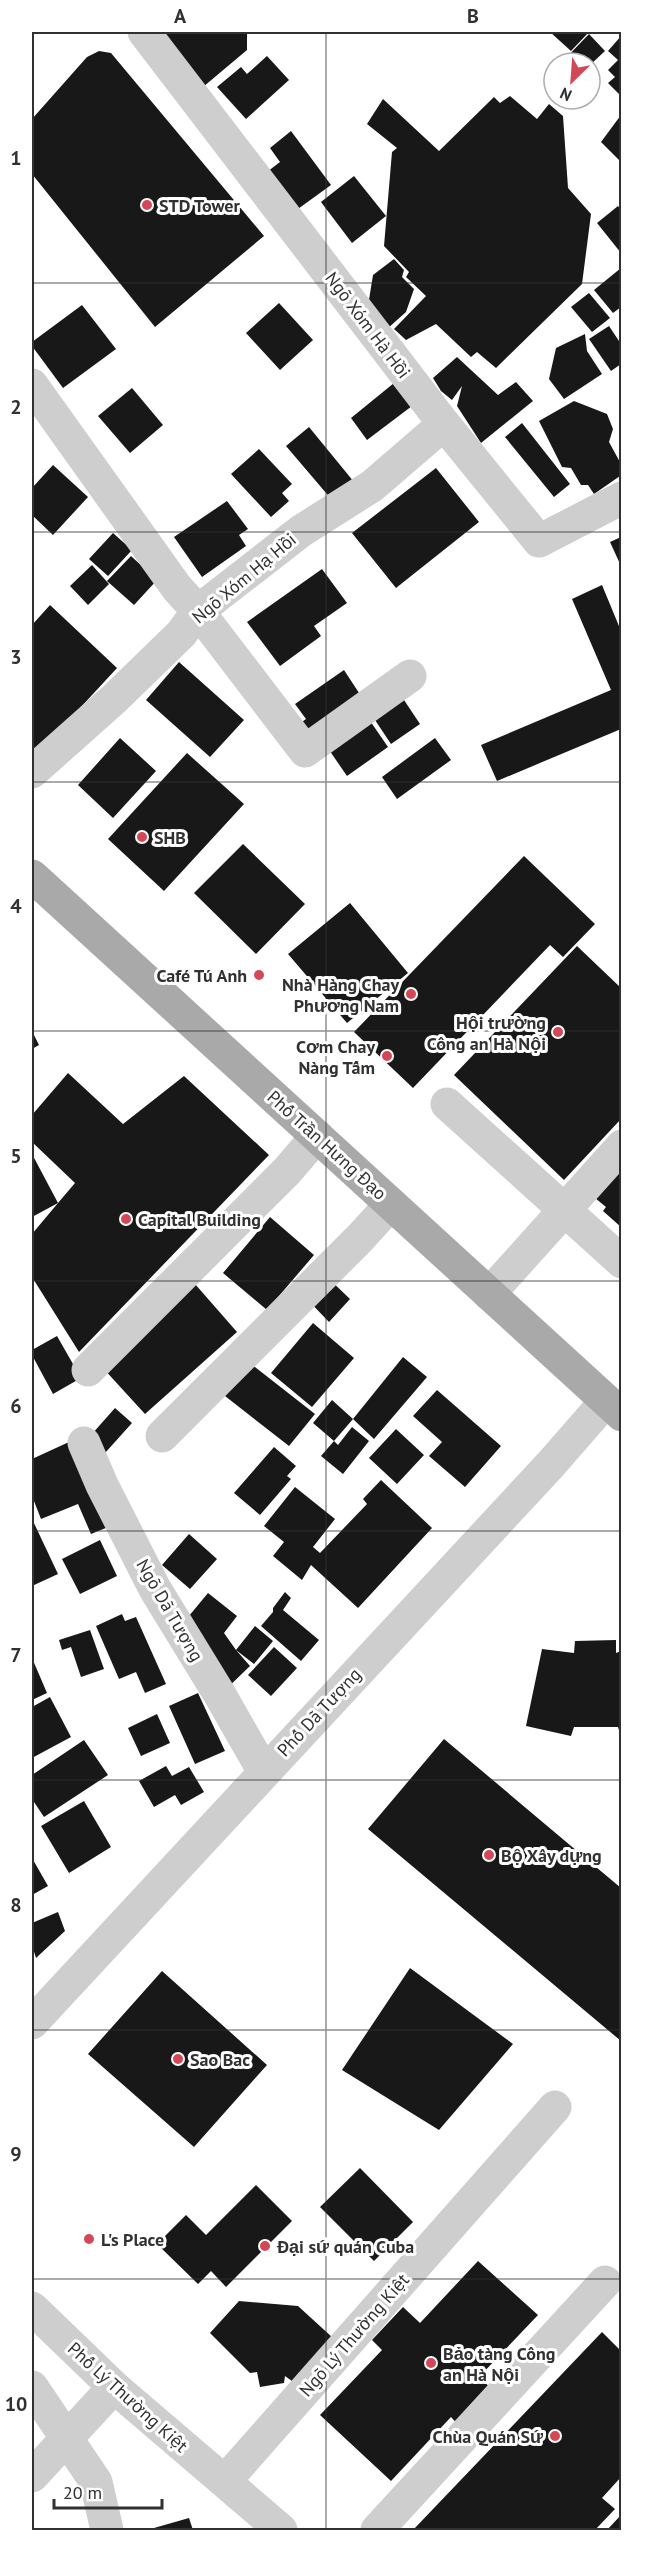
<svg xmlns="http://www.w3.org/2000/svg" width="653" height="2562" viewBox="0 0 653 2562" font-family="'PT Sans',sans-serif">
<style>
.building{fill:#181818}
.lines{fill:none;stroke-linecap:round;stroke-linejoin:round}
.minor{stroke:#cecece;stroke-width:33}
.major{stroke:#a9a9a9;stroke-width:33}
.grid{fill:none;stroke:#313131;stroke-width:1.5;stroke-opacity:0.55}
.poi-dot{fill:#d34857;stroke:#fff;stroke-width:2}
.labels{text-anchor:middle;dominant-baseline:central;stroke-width:6;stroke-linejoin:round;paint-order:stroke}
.poi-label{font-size:18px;font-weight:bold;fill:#313131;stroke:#fff;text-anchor:start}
.street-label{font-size:18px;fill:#313131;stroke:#fff}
.neatline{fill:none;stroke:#313131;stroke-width:2}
.grid-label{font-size:20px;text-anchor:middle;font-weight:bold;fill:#313131}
</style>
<rect width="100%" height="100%" fill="#fff"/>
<path class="building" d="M162,32H247V50L203,87Z
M550,32H589L571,51Z
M589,34L605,51L590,65V63H561Z
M621,36V96L608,83L615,77L608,70L618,60L608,51Z
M99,51L111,53L264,236L155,327L32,174V119L87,57Z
M267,56L289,80L246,119L217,87L241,67L247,74Z
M510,96L537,119L549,104L563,116L568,188L591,214L582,284L496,368L477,352L471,357L436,324L406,340L394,329L426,296L406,277L409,272L384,246L392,152L397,148L367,124L383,99L439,151L494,97L500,103Z
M621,115V162L601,142Z
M291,131L331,185L291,214L263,175L280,162L270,148Z
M354,176L386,216L352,243L321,202Z
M618,206L621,210V253L597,223Z
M394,259L404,270L402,277L414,289L406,312L387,329L367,312L373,275Z
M621,268V307L613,313L594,290Z
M589,293L610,318L592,332L571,307Z
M279,303L313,340L280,370L246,333Z
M82,305L116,349L63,388L32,346V342Z
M609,326L621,344V364L611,371L589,339Z
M585,334L587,351L602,374L564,399L549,379L556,348Z
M457,357L498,395L516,382L533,401L481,443L457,406L462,386L452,400L441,391L433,378Z
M394,383L412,406L367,440L351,418Z
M132,388L163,425L130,453L98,416Z
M574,401L607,414L613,429L609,442L621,464L620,476L594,494L588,485H581L571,468L562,467L539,421Z
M522,423L570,484L554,497L505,437Z
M309,427L354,482L332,500L286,446Z
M259,449L292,484L282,493L289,501L271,517L231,474Z
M53,465L88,497L53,535L32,515V488Z
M436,468L479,522L396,588L352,533Z
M227,501L248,529L239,535L246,546L202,577L174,537Z
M113,533L132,550L108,576L89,559Z
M621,537V566L610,542Z
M131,556L157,580L134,605L107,581Z
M92,565L109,584L88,605L70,586Z
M322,569L347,603L314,626L321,636L280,666L247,622Z
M602,585L621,631V729L497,781L481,745L611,690L572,599Z
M50,605L117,668L32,760V625Z
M179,662L244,720L210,757L146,700Z
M344,670L363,699L302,743L292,729L306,719L295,704Z
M398,691L420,724L391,744L369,711Z
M366,715L388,747L347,776L325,744Z
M120,738L156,771L113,818L78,785Z
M435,738L451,760L397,799L382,777Z
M187,753L244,804L164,891L108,839Z
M243,844L305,904L256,954L194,893Z
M524,856L595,924L563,957L550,945L413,1088L354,1032Z
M350,903L408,973L347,1023L288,954Z
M577,946L621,988V1119L564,1180L454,1075Z
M32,1031L39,1045L32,1049Z
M68,1073L123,1124L184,1076L269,1155L79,1352L32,1277V1234L58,1203L32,1217V1154L58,1203L75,1183L32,1142V1115Z
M621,1169V1227L603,1211L606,1207L595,1198Z
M270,1217L314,1255L267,1310L223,1273Z
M324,1274L350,1299L329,1322L303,1295Z
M195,1284L237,1332L145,1414L102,1367Z
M313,1323L354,1358L312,1407L271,1373Z
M57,1336L81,1378L53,1394L32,1355V1350Z
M403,1357L427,1377L374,1439L353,1419Z
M251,1364L315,1414L289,1446L225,1396Z
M437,1390L501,1446L465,1487L429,1456L442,1442L413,1416Z
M332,1400L353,1419L334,1441L313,1423Z
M115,1408L132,1423L96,1463L84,1443Z
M352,1427L369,1441L343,1474L321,1456L334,1441L338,1445Z
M396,1429L424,1455L397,1484L369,1458Z
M69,1442L118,1523L91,1534L78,1504L41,1519L32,1496V1459Z
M274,1447L296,1466L287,1476L291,1479L260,1515L234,1493Z
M381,1480L432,1528L358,1608L311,1565L302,1580L273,1556L284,1542L264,1526L295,1487L335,1519L313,1547L320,1553L367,1504L363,1499Z
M33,1521L58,1574L32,1586V1522Z
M189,1534L217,1559L190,1589L162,1565Z
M100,1540L117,1576L80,1594L62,1559Z
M285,1592L291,1598L283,1610L319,1640L301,1661L261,1626L273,1612V1608Z
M208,1593L237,1616L224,1633L236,1650L255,1626L273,1641L254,1664L236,1650L250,1666L220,1695L184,1622Z
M122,1614L125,1621L136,1617L166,1684L145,1693L136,1672L119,1679L96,1626Z
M90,1630L104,1669L81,1677L71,1647L62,1650L59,1640Z
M616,1640V1653L621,1651V1737L618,1727H574L571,1736L526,1726L542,1649L574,1653L575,1641Z
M274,1647L297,1668L271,1696L248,1675Z
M32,1658L47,1693L32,1700Z
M198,1693L225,1751L195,1764L169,1706Z
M50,1697L71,1737L32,1758V1707Z
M157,1714L170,1743L141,1756L128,1728Z
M444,1739L621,1888V2041L368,1829Z
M84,1740L108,1775L44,1817L32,1799V1775Z
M166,1766L172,1776L189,1767L204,1792L181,1805L175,1795L154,1807L139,1781Z
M84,1801L111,1847L69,1873L41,1826Z
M32,1858L48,1886L32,1895Z
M58,1912L65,1931L36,1958L32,1945V1923Z
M410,1968L513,2044L439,2130L342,2070Z
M162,1971L267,2065L194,2147L88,2054Z
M360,2168L413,2222L374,2261L320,2207Z
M256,2185L292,2221L226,2287L211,2271L198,2284L157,2244L186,2215L206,2235Z
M478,2261L538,2315L479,2377L496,2393L462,2429L451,2417L391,2481L320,2415L382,2350L372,2340L403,2307L420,2323Z
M239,2301L298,2306L333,2338L296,2384L285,2376L284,2383L260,2387L257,2372L250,2373L210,2333Z
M602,2332L621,2351V2477L602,2498L615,2509L595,2530H413Z
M621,2515V2530H607Z
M189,2518L193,2530H147Z"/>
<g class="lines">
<path class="minor" d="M144,32L444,424L539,541L622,498
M32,385L177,588L198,611L305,751L410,676
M32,772L114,699L181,634L198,611L301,531L372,486L444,424
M447,1104L622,1262
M489,1294L622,1146
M88,1370L287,1171L317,1136
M162,1436L360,1238L391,1204
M84,1443L102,1485L155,1589L220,1695L264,1772
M32,2023L551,1464L606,1401
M32,2308L114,2387L281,2530
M32,2387L96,2482L107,2530
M32,2476L114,2387
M225,2481L555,2107
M377,2530L605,2282"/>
<path class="major" d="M32,876L622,1415"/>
</g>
<path class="grid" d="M326,32V2530M32,283H622M32,532H622M32,782H622M32,1031H622M32,1281H622M32,1531H622M32,1780H622M32,2030H622M32,2279H622"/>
<g class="poi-dot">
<circle cx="147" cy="205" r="6"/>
<circle cx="142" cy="837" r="6"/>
<circle cx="259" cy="975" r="6"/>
<circle cx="411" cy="994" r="6"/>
<circle cx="558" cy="1032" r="6"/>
<circle cx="387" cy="1056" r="6"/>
<circle cx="126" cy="1219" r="6"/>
<circle cx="489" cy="1855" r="6"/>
<circle cx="178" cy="2059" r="6"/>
<circle cx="89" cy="2239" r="6"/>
<circle cx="265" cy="2246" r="6"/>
<circle cx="431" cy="2363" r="6"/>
<circle cx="555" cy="2436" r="6"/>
</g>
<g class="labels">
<g class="poi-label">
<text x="159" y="205">STD Tower</text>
<text x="154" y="837">SHB</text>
<text x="247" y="975" text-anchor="end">Café Tú Anh</text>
<text x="399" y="984" text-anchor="end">Nhà Hàng Chay<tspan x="399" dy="21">Phương Nam</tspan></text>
<text x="546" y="1022" text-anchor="end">Hội trường<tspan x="546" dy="21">Công an Hà Nội</tspan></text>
<text x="375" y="1046" text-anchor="end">Cơm Chay<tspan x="375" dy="21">Nàng Tấm</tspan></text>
<text x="138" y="1219">Capital Building</text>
<text x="501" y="1855">Bộ Xây dựng</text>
<text x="190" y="2059">Sao Bac</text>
<text x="101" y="2239">L's Place</text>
<text x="277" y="2246">Đại sứ quán Cuba</text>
<text x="443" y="2353">Bảo tàng Công<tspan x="443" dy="21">an Hà Nội</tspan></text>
<text x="543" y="2436" text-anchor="end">Chùa Quán Sứ</text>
</g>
<g class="street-label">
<text transform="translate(368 325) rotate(53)">Ngõ Xóm Hà Hồi</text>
<text transform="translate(244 578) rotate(-40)">Ngõ Xóm Hạ Hồi</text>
<text transform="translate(327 1145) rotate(42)">Phố Trần Hưng Đạo</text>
<text transform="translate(170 1610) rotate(60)">Ngõ Dã Tượng</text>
<text transform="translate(319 1712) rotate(-47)">Phố Dã Tượng</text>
<text transform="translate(354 2335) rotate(-49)">Ngõ Lý Thường Kiệt</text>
<text transform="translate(128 2397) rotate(42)">Phố Lý Thường Kiệt</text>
</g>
</g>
<rect width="653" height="2562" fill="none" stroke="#ffffff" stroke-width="66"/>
<g transform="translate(572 81) rotate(205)"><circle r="28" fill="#ffffff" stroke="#adadad" stroke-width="1.5"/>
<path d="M0-4.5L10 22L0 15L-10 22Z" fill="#d34857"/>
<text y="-9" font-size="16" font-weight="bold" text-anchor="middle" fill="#313131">N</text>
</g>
<path d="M54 2499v9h108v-9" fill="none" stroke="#313131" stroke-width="3"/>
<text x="63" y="2499" font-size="18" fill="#313131" stroke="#ffffff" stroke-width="4.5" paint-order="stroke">20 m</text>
<rect x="33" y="33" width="587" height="2496" class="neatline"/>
<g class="grid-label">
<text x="180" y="23">A</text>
<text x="473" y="23">B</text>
<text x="16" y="165">1</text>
<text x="16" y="414">2</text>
<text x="16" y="664">3</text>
<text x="16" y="913">4</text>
<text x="16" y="1163">5</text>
<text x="16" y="1413">6</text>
<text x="16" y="1662">7</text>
<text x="16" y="1912">8</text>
<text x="16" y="2161">9</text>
<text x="16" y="2411">10</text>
</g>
</svg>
